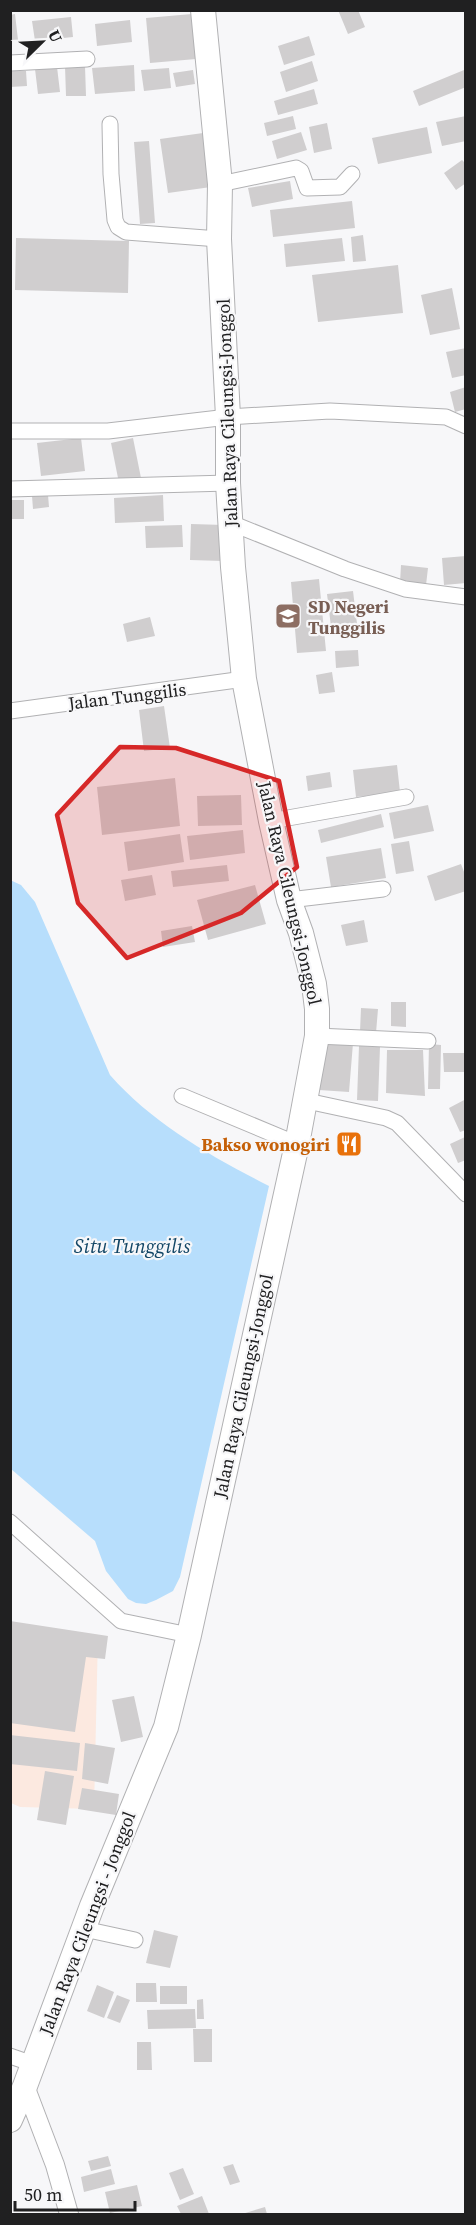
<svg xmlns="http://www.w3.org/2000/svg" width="476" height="2225" viewBox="0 0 476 2225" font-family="'Source Serif 4',serif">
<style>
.industrial{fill:#fce9e0}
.water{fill:#b7defc}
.building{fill:#d0cecf}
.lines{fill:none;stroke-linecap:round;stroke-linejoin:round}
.minor-casing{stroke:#b1b1b3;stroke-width:17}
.tertiary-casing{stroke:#b1b1b3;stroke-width:20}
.primary-casing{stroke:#b1b1b3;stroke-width:26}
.minor{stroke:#fff;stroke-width:15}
.tertiary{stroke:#fff;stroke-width:18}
.primary{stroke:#fff;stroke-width:24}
.marked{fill:#d62828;fill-opacity:0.2;stroke:#d62828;stroke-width:4.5;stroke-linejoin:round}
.labels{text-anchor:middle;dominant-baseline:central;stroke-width:4.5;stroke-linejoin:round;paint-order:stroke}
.street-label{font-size:18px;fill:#202021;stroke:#f7f7f9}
.education-label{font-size:18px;font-weight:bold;fill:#785e54;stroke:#f7f7f9;text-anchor:start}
.food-label{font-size:18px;font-weight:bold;fill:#c56008;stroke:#f7f7f9;text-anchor:end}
.water-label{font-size:20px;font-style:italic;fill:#124666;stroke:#f7f7f9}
</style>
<rect width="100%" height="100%" fill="#f7f7f9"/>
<path class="industrial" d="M10,1622L98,1635L94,1809L20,1807L11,1803Z"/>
<path class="water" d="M10,880L21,885L35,902L110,1075C152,1123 212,1157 269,1186L180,1577L173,1591L156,1600L146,1604L136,1603L128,1599L106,1571L95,1541L11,1469Z"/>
<path class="building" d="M338,10H358L365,27L348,34Z
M15,14L18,40L10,41V15Z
M192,14L196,59L150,63L146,18Z
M71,17L73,37L35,41L32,21Z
M130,20L132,42L97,46L95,24Z
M309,36L315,55L284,65L278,46Z
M312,61L318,81L286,92L280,72Z
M134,65L135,91L95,94L92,68Z
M65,66H85L86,96H66Z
M57,67L60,92L38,94L35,69Z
M169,68L171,88L144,91L141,70Z
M193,70L195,84L176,87L173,73Z
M464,70L466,87L419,106L413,91Z
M10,71H26L27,86L10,87Z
M314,89L318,104L278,115L274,101Z
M293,116L296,129L267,136L264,123Z
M466,116V141L442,146L436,122Z
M327,123L332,149L314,153L309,127Z
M427,127L432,153L378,164L372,138Z
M301,132L307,150L277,159L272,141Z
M203,133L211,187L168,193L160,139Z
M149,141L155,223L140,224L134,142Z
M462,160L466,164V183L456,190L444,173Z
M290,181L293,199L252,207L248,188Z
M352,201L355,228L273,237L270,210Z
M363,235L366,261L353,262L351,237Z
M16,238L129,241L128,293L15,290Z
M342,238L345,261L286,267L284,244Z
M398,265L403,313L318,322L312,275Z
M452,288L460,329L430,335L421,295Z
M466,348V375L452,378L446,352Z
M466,387V409L455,412L450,392Z
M81,438L85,471L41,476L37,443Z
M133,438L141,478L119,483L111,443Z
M48,495L49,507L33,509L32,496Z
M163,495L164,521L115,523L114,498Z
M10,500H24V519H10Z
M191,524L224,525L223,561L190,560Z
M182,525L183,547L146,548L145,526Z
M466,556V583L444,585L442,558Z
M401,565L428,568L426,585L400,583Z
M319,579L326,651L297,653L291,582Z
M353,591L358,632L332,635L327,594Z
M150,617L155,636L127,642L123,624Z
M358,650L359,666L336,668L335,651Z
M332,672L335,692L319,694L316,675Z
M164,706L170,748L144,751L139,710Z
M397,765L400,792L356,797L353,770Z
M330,772L332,787L308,791L306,776Z
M175,778L180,826L102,835L97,787Z
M241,795L242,825L198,826L197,796Z
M428,805L434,831L394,839L389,813Z
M381,814L384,827L321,843L318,830Z
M243,830L245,853L190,860L187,836Z
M180,834L184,862L128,871L124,842Z
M409,841L414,871L396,874L391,844Z
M381,848L386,878L331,887L326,857Z
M461,864L466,877V891L435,901L427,876Z
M227,865L229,881L173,887L171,871Z
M152,875L156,895L125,901L121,880Z
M255,885L266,924L208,940L197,900Z
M364,920L368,942L346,946L341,925Z
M192,926L195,942L163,947L161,931Z
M391,1002H406V1027L391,1026Z
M361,1008L378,1009L376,1033L360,1032Z
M325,1041L353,1043L349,1092L319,1090Z
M429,1044L441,1045L440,1089H428Z
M359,1046L380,1047L378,1101L357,1100Z
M387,1050H423L425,1096L386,1093Z
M443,1053H466V1072H444Z
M466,1099V1130L460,1132L449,1108Z
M465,1137L466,1160L458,1163L450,1144Z
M10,1621L108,1636L105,1659L86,1657L75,1732L10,1723Z
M134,1696L143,1737L121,1742L112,1700Z
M10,1735L80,1743L77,1771L10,1764Z
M85,1743L115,1748L108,1784L82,1779Z
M45,1771L74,1776L66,1825L37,1820Z
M82,1788L119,1794L116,1815L78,1809Z
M154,1930L178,1936L170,1968L146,1963Z
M136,1983H156L157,2002H136Z
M97,1985L114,1992L104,2018L87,2011Z
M160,1986H187V2004H160Z
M117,1995L130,2000L120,2023L107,2018Z
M203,1999L204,2019H197V2000Z
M195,2009L196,2028L148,2029L147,2010Z
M193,2029H212V2062H194Z
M137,2042H151L152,2070H137Z
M108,2156L111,2166L91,2171L88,2161Z
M233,2164L240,2182L230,2185L223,2167Z
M183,2168L194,2194L180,2200L169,2173Z
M111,2169L115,2184L84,2192L81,2177Z
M137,2185L142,2206L110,2213L105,2192Z
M202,2196L209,2214H181L177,2206Z
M265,2207L267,2214H242Z"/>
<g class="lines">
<defs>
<path id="minor" d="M10,63L87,59
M110,124L111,174L115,220L118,227L126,232L219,239
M220,184L296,168L301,171L307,188L340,187L352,174
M10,431H108L228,417L330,411L446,417L466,426
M10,489L228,483
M231,523L345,569L405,589L466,597
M10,711L244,679
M271,821L406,797
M289,900L383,889
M317,1036L428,1041
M182,1096L297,1144
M307,1101L386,1118L397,1123L466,1194
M10,1522L121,1621L189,1635
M84,1929L135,1940
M10,2056L33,2064"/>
<path id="tertiary" d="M25,2086L55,2165L69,2214"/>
<path id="primary" d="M10,2120L25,2086L92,1906L166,1727L189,1635L297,1144L317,1036V1009L314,984L301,933L289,900L271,821L244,679L233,567L228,483V417L219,239L220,184L203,10"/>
</defs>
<use href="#minor" class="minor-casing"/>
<use href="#tertiary" class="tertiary-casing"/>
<use href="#primary" class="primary-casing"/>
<use href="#minor" class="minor"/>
<use href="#tertiary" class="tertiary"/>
<use href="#primary" class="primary"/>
</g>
<path class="marked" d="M120,747L176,748L279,781L297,867L241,913L127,958L78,903L57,815Z"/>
<defs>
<symbol id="school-square" viewBox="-11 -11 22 22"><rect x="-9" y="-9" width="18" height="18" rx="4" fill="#8d6e63" stroke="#f7f7f9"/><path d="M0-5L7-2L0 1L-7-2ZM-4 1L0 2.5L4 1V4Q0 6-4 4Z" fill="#fff"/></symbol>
<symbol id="restaurant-square" viewBox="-11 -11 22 22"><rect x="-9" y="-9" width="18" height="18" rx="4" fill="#e8710a" stroke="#f7f7f9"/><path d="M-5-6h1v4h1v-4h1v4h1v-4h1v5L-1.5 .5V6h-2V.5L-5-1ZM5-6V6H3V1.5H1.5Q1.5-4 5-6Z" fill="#fff"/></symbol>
</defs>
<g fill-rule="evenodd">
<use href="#school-square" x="273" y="601" width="30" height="30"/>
<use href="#restaurant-square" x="334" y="1129" width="30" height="30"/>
</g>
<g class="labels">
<g class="street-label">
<text transform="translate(227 413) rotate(-92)">Jalan Raya Cileungsi-Jonggol</text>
<text transform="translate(127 696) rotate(-7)">Jalan Tunggilis</text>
<text transform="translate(290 893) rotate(77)">Jalan Raya Cileungsi-Jonggol</text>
<text transform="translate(243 1386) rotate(-78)">Jalan Raya Cileungsi-Jonggol</text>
<text transform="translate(87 1923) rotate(-69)">Jalan Raya Cileungsi - Jonggol</text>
</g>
<g class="education-label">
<text x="308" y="606">SD Negeri<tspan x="308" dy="21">Tunggilis</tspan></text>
</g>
<g class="food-label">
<text x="330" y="1144">Bakso wonogiri</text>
</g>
<g class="water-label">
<text x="132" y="1246">Situ Tunggilis</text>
</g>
</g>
<rect width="476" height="2225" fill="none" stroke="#202021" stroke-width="24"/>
<g transform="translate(42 42) rotate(66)" stroke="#f7f7f9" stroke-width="4.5" paint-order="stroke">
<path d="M0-4.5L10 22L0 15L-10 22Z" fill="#202021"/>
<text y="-9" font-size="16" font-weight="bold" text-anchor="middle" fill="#202021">U</text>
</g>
<path d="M15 2201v9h120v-9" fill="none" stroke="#202021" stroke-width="3"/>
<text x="24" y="2201" font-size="18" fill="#202021" stroke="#f7f7f9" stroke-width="4.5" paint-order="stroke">50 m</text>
</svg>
